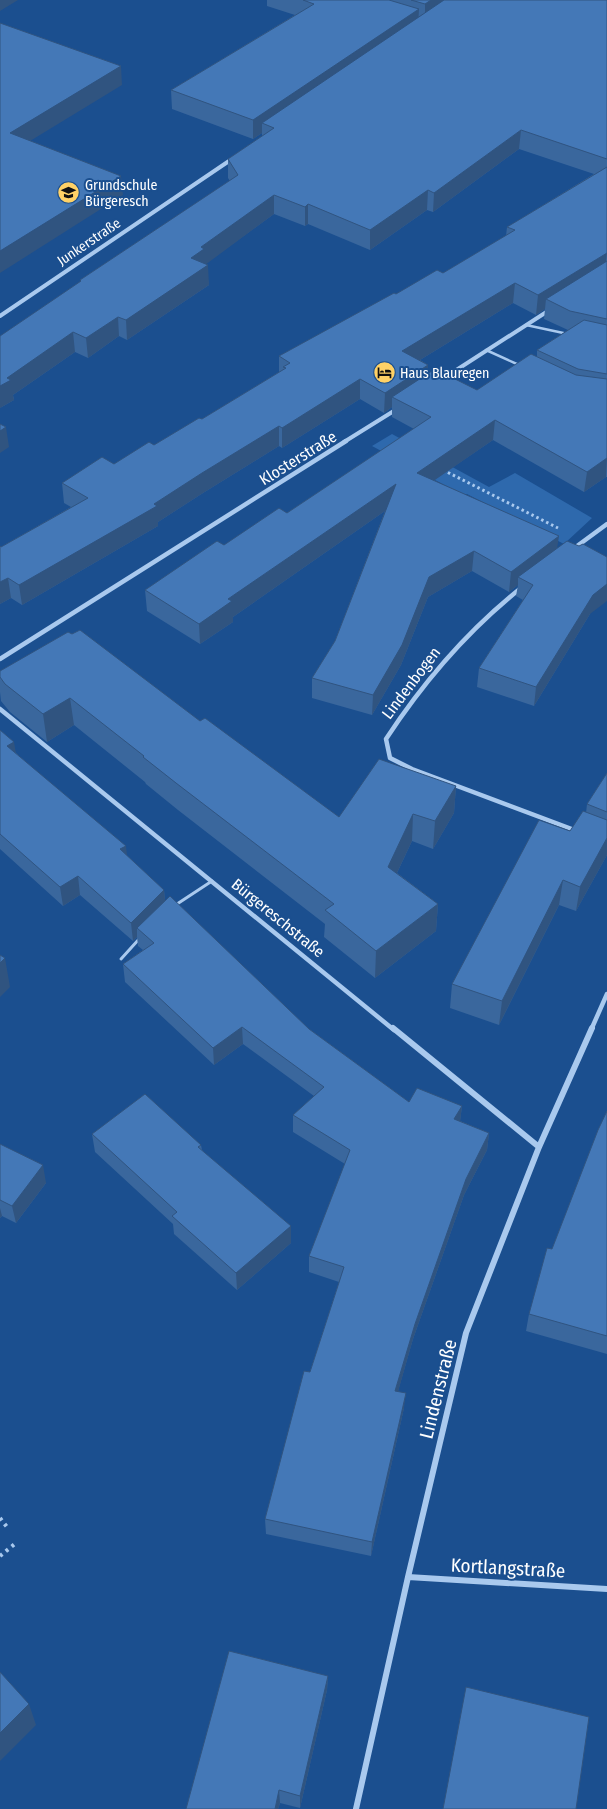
<svg xmlns="http://www.w3.org/2000/svg" width="607" height="1809" viewBox="0 0 607 1809" font-family="'Fira Sans Condensed',sans-serif">
<style>
.green{fill:#2e69ad}
.lines{fill:none;stroke-linecap:round;stroke-linejoin:round}
.path-far1{stroke:#a9c9ee;stroke-width:3;stroke-dasharray:2.5 3;stroke-linecap:butt}
.path{stroke:#a9c9ee;stroke-width:4;stroke-dasharray:3 4.5;stroke-linecap:butt}
.service-far1{stroke:#a9c9ee;stroke-width:2.5}
.service{stroke:#a9c9ee;stroke-width:3}
.minor-far2{stroke:#a9c9ee;stroke-width:4}
.minor-far1{stroke:#a9c9ee;stroke-width:4.5}
.minor{stroke:#a9c9ee;stroke-width:6}
.wall{fill:#3a679d;fill-rule:evenodd}
.shaded-wall{fill:#305480}
.building{fill:#4478b7;stroke:#305480}
.labels{text-anchor:middle;dominant-baseline:central;stroke-width:4;stroke-linejoin:round;paint-order:stroke}
.far-poi-label{font-size:14px;fill:#fff;stroke:#1b4f8f;text-anchor:start}
.far-street-label{font-size:14px;fill:#fff;stroke:#1b4f8f}
.street-label{font-size:16px;fill:#fff;stroke:#1b4f8f}
.near-street-label{font-size:19px;fill:#fff;stroke:#1b4f8f}
</style>
<rect width="100%" height="100%" fill="#1b4f8f"/>
<path class="green" d="M392,434L489,487L515,473L592,518L564,544L467,494L463,495L372,446Z"/>
<g class="lines">
<path class="path-far1" d="M443,470L558,528"/>
<path class="path" d="M0,1518L7,1527
M0,1556L16,1543"/>
<path class="service-far1" d="M526,325L568,334
M486,350L519,365"/>
<path class="service" d="M174,906L212,881
M121,959L140,938"/>
<path class="minor-far2" d="M0,316L232,159
M444,378L548,311
M344,442L397,409"/>
<path class="minor-far1" d="M573,549L607,524
M521,588C467,631 424,681 386,739L390,758L412,769L577,831
M0,659L346,441
M0,709L394,1030
M591,1030L607,994"/>
<path class="minor" d="M393,1028L539,1147
M408,1577L607,1589
M356,1809L408,1577L466,1333L539,1147L592,1028"/>
</g>
<path class="wall" d="M267,0H607V477H606L584,492L493,440L434,480L557,548L590,614L534,706L477,687L479,668L523,600L516,596L518,585L509,592L472,571L428,597L401,665L372,715L312,698V678L335,641L385,511L233,617V622L200,644L147,611L145,590L224,545L287,513L414,429L392,417V407L384,413L360,399L282,448L279,446L203,493L158,522V526L22,605L11,598L0,604V546L1,547L71,507L64,503L62,483L114,464L154,445L202,419L279,372V356L396,294L443,273L506,236L507,227L594,174L519,149L433,212L427,210L370,250L308,224L305,226L274,214L205,264L209,285L127,340L119,336L88,358L75,352L13,395L14,400L0,408L80,282V280L230,181L228,178V159L262,136V133L253,139L172,109L171,90L295,15L267,6ZM513,303L536,315L545,309L544,319L568,330L537,350V356L477,390L427,374L428,365L420,360Z
M0,671L200,721L339,817L456,786L454,813L433,849L412,841L397,873L438,904L436,931L375,978L324,937L325,924L178,810L146,784L145,782L74,725L47,742L10,712L1,701L0,692Z
M0,730L16,753L164,890L165,900L309,1029L409,1102L462,1106L460,1121L489,1133L487,1150L464,1195L413,1339L398,1391L404,1408L371,1556L266,1534L265,1519L310,1372L339,1282L309,1272V1256L345,1164L293,1132V1115L314,1096L243,1044L214,1065L125,982L123,964L143,950L138,946L137,937L133,941L80,895L63,906L0,849Z
M607,773V855L576,911L559,905L499,1025L450,1008L452,984L570,831L586,813L587,804Z
M607,1111V1354L526,1331L529,1314L552,1249Z
M92,1134L201,1145L202,1150L291,1243L237,1290L174,1234L173,1224L95,1152Z
M0,1144L46,1183L16,1223L2,1216L0,1218Z
M328,1676L327,1690L300,1808L280,1803L278,1809H186Z"/>
<path class="shaded-wall" d="M0,0H18L0,11Z
M431,0H457L425,22V4Z
M419,9L418,27L262,123V133L253,139V120Z
M121,66L122,85L12,152L10,133Z
M521,130L519,149L433,212L434,193Z
M121,176L123,195L0,273V251Z
M428,190L427,210L370,250V230Z
M274,195V214L205,265H208L209,285L127,340L126,320L191,258L201,247Z
M308,204V224L305,226V207Z
M607,253L605,272L546,299L545,309L536,315L538,295Z
M515,283L513,303L402,371V351Z
M118,317L119,336L88,358L86,338Z
M73,332L75,352L13,395L14,400L0,408V386L7,378Z
M428,365L427,384L392,397V407L384,413L385,393Z
M360,379V399L282,448V428Z
M495,420L493,440L416,493L417,473Z
M279,426V446L203,493L158,522V526L22,605L19,585L154,504L202,473Z
M6,427L9,447L0,453V431Z
M607,458L606,477L584,492L587,472Z
M396,484L395,504L233,617V622L200,644L199,624L228,599Z
M559,536L556,556L518,577V585L509,592L511,572Z
M474,551L472,571L428,597L401,665L372,715L373,695L429,577Z
M8,578L11,598L0,604V582Z
M607,584V601L590,614L534,706L536,687L593,595Z
M70,698L74,725L47,742L43,714Z
M14,742L17,760L7,746Z
M456,786L454,813L433,849L435,821Z
M413,814L412,841L387,894L388,867Z
M607,838V855L576,911L580,887Z
M126,846L128,864L120,849Z
M78,876L80,895L63,906L60,887Z
M563,880L559,905L499,1025L502,1001Z
M164,890L166,909L137,928V937L133,941L131,923Z
M438,904L436,931L375,978L376,951Z
M5,958L10,987L0,997V963Z
M242,1027L243,1044L214,1065L213,1048Z
M462,1106L460,1122L454,1119Z
M489,1133L487,1150L464,1195L413,1339L394,1406L395,1391L415,1324L466,1179Z
M43,1165L46,1183L16,1223L12,1206Z
M0,1208L2,1216L0,1218Z
M291,1226V1243L237,1290L236,1273Z
M406,1393L404,1408L371,1556L372,1542Z
M328,1676L327,1690L300,1808V1796Z
M29,1704L36,1725L0,1761V1733Z
M279,1790L280,1803L278,1809H275Z"/>
<path class="building" d="M303,0H389L419,9L253,120L171,90L314,4Z
M411,0H431L425,4Z
M444,0H607V159L521,130L434,193L428,190L370,230L308,204L305,207L274,195L201,247L204,249L191,258L208,265L126,320L118,317L86,338L73,332L7,378L11,380L0,386V336L81,281L80,280L238,175L228,159L274,128L262,123Z
M0,23L121,66L10,133L121,176L0,251Z
M607,167V253L538,295L515,283L402,351L428,365L385,393L360,379L282,428L279,426L202,473L154,504L157,506L19,585L8,578L0,582V546L1,547L88,498L62,483L102,457L114,464L149,442L154,445L199,418L202,419L286,368L283,367L290,363L279,356L394,293L396,294L437,270L443,273L515,230L507,227Z
M607,261V319L570,311L546,299Z
M584,320L607,325V374L578,369L537,350Z
M531,354L576,375L607,379V458L587,472L495,420L417,473L559,536L511,572L474,551L429,577L402,645L373,695L312,678L335,641L396,484L228,599L232,601L199,624L145,590L217,541L224,545L279,508L287,513L431,417L392,397L435,369L477,390Z
M0,424L6,427L0,431Z
M567,541L579,546L583,544L607,557V584L593,595L536,687L479,668L533,585L518,577Z
M80,630L200,721L205,718L339,817L379,759L456,786L435,821L413,814L388,867L438,904L376,951L325,910L334,904L176,783L143,757L144,756L70,698L43,714L5,684L0,677V671L68,632L72,634Z
M0,730L14,742L7,746L126,846L120,849L164,890L131,923L78,876L60,887L0,834Z
M607,773V812L587,804Z
M583,811L607,820V838L580,887L563,880L502,1001L452,984L539,820L570,831Z
M170,896L309,1029L409,1102L417,1088L462,1106L454,1119L489,1133L466,1179L415,1324L395,1391L406,1393L372,1542L265,1519L304,1371L310,1372L344,1267L309,1256L350,1150L293,1115L324,1087L242,1027L213,1048L123,964L154,943L137,928Z
M0,955L5,958L0,963Z
M145,1094L201,1145L198,1147L291,1226L236,1273L172,1216L177,1212L92,1134Z
M607,1111V1336L529,1314L547,1248L552,1249L598,1130Z
M0,1144L43,1165L12,1206L0,1200Z
M229,1651L328,1676L300,1796L279,1790L275,1809H186Z
M0,1672L29,1704L0,1733Z
M466,1687L589,1717L576,1809H443Z"/>
<defs>
<symbol id="school-disc" viewBox="-11 -11 22 22"><circle r="9.5" fill="#ffd166" stroke="#1b4f8f"/><path d="M0-5L7-2L0 1L-7-2ZM-4 1L0 2.5L4 1V4Q0 6-4 4Z" fill="#111"/></symbol>
<symbol id="hotel-disc" viewBox="-11 -11 22 22"><circle r="9.5" fill="#ffd166" stroke="#1b4f8f"/><path d="M-6-4.5h1.5V1H6V5H4.5V3h-9V5H-6ZM-4 0a1.8 1.8 0 1 1 3.6 0ZM.5 0V-2.5h3Q6-2.5 6 0Z" fill="#111"/></symbol>
</defs>
<g fill-rule="evenodd">
<use href="#school-disc" x="56" y="180" width="25" height="25"/>
<use href="#hotel-disc" x="372" y="360" width="25" height="25"/>
</g>
<g class="labels">
<g class="far-poi-label">
<text x="85" y="185">Grundschule<tspan x="85" dy="16">Bürgeresch</tspan></text>
<text x="400" y="373">Haus Blauregen</text>
</g>
<g class="far-street-label">
<text transform="translate(89 242) rotate(-34)">Junkerstraße</text>
</g>
<g class="street-label">
<text transform="translate(298 458) rotate(-32)">Klosterstraße</text>
<text transform="translate(411 683) rotate(-53)">Lindenbogen</text>
<text transform="translate(278 918) rotate(39)">Bürgereschstraße</text>
</g>
<g class="near-street-label">
<text transform="translate(438 1389) rotate(-76)">Lindenstraße</text>
<text transform="translate(508 1568) rotate(3)">Kortlangstraße</text>
</g>
</g>
</svg>
